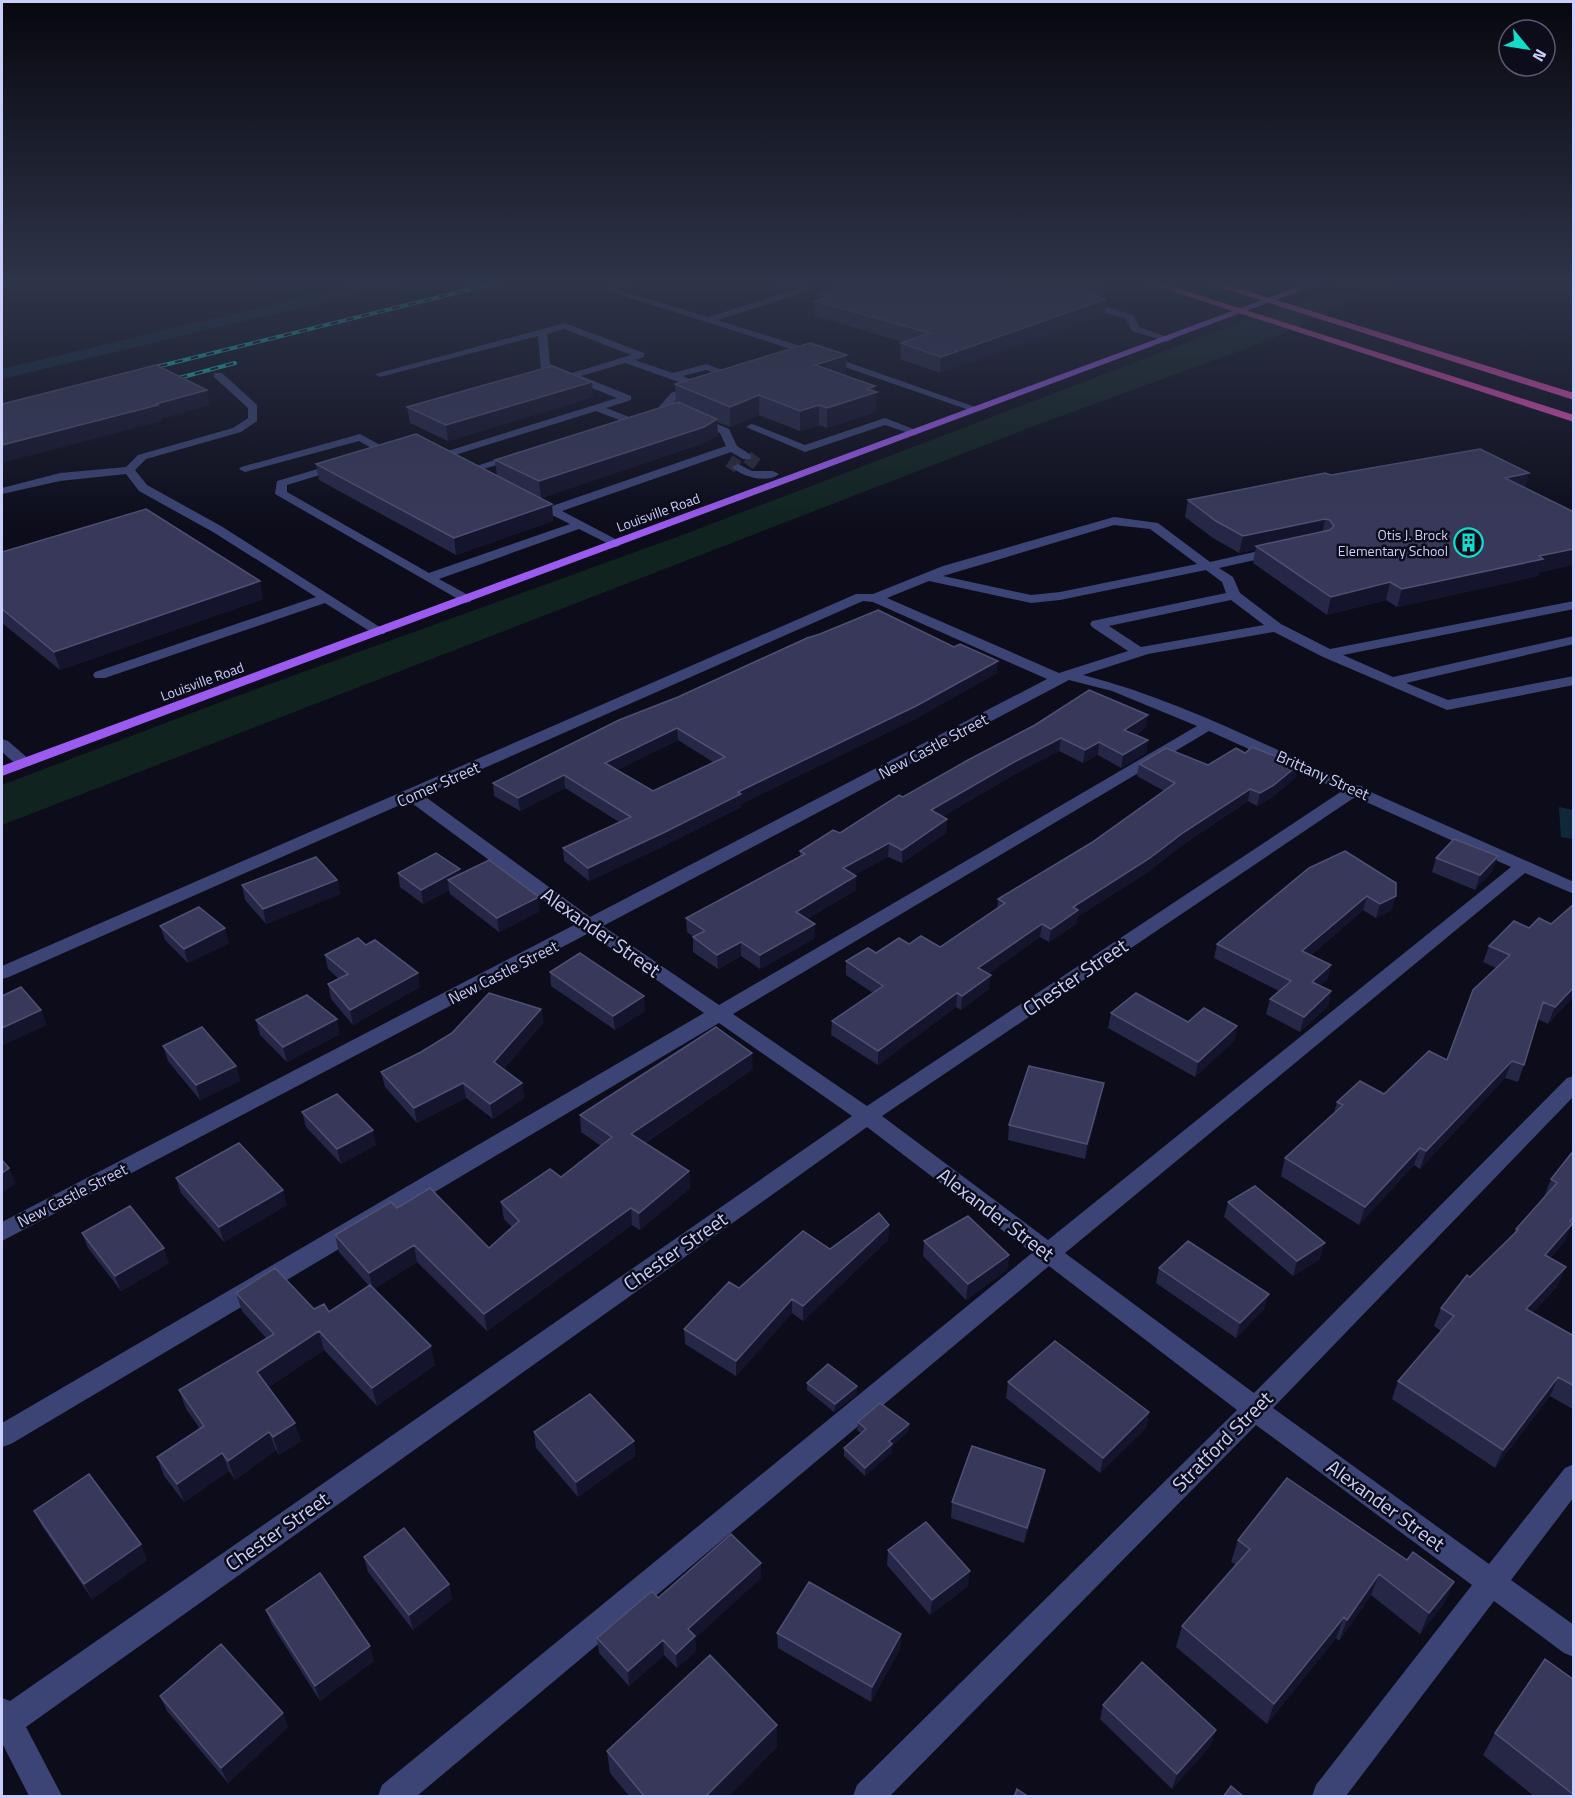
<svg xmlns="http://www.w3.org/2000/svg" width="1575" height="1798" viewBox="0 0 1575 1798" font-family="'Titillium Web',sans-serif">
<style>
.green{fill:#10231f}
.water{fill:#0f293b}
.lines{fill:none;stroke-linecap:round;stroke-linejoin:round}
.canal{fill:#0f293b;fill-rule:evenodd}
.minor-tunnel{stroke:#28293c;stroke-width:13;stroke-dasharray:13 7;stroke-linecap:butt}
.minor{fill:#3b4475;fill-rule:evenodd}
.major{fill:#9c5bf0;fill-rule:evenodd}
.highway{fill:#ef50bb;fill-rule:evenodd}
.rail-casing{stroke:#14dcca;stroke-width:4}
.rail{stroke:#0c0c1a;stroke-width:2;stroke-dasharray:8;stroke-linecap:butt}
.wall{fill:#262747;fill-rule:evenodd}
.shaded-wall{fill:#14142d}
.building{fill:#38395a;stroke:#4f5073;stroke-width:1.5;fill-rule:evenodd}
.labels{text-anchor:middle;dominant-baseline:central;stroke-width:5;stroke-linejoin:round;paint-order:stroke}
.far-street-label{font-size:14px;fill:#cacefa;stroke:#0c0c1a}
.far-poi-label{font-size:14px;fill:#cacefa;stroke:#0c0c1a;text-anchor:end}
.street-label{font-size:16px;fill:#cacefa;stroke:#0c0c1a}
.near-street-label{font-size:20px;fill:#cacefa;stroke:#0c0c1a}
</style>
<rect width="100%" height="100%" fill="#0c0c1a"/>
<path class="green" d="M1351,280H1404L1343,303L1272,339L1042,423L2,825V785L226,700L685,534Z"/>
<path class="water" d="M1559,807L1573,810V839L1561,837Z"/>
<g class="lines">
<path class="canal" d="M374,280H402L395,285L2,379V369Z"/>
<path class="minor-tunnel" d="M747,457L757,464
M729,461L738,467"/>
<path class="minor" d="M626,280H641L615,289L708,317L797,289L771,280H786L809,287V291L717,320L813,350L981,409L980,411H972L807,354L602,289Z
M1084,300L1133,315L1139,327L1173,339L1168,342L1132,331L1126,319L1081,305L1079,303Z
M565,323L644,353V357L635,360L673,373L706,364L738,376L731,380H723V376L706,370L683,376L706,387L679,397L667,410L663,411L658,408L671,393L690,386L625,363L581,376L631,396V400L606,408L632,418V422H624L596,411L442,459L436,456L438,454L617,398L541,368L538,336L380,377L375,374ZM564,329L631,355L572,373L550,364L547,334Z
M214,373H222L257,405V421L241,432L146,459L135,470L147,485L221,526L386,631L384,634H374L325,603L105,678H95L93,675L95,672L316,597L213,532L139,491L126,474L60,481L2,494V488L60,473L126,467L138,455L233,428L248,418V408L214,377Z
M696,415L729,429L737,446L751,455V459H743L731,452L562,511L623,543L617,547L613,546L579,529L439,579L470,596L472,599L470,602L465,603L275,494L277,481L338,463H346V467L287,485V492L429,573L570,524L526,502V496H534L552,506L726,446L720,433L692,420L691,418Z
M885,418L921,432L915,435L885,425L805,452L746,427L751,424L755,425L805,445Z
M360,434L393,452L378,458H370V454L377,451L359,441L245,472L239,469L241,467Z
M518,452L522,453V457L471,473L465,470Z
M738,464L752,471H773L779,474C767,484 743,477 732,467Z
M1114,517L1158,523L1210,562L1277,547L1282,548L1283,551L1282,554L1219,568L1233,577L1240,593L1281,624L1330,649L1574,601V609L1343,655L1393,677L1574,636V644L1406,683L1448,700L1574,676V685L1447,710L1323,657L1274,632L1148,654L1083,675C1177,699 1265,745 1354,785L1362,786L1364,789L1574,882V894L1525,873L1065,1253L1254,1393L1567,1078L1574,1076V1096L1273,1408L1489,1564L1565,1468L1574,1464V1497L1511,1580L1574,1625V1657L1564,1653L1494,1601L1346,1796H1312L1316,1785L1472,1585L1256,1425L890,1796H853L857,1785L1237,1410L1049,1266L417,1796H378L382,1785L1032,1253L867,1127L26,1727L62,1796H29L2,1743V1698L10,1701L852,1116L719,1023L11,1444L2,1447V1423L704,1013L589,933L2,1241V1222L576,924L409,801L9,977L2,979V966L856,594H873L943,566ZM1114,525L1150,529L1197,564L1060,592L1031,595L943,576ZM1206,570L1222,582L1226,593L1092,621L1090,624L1092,627L1128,651L1059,673L887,598L929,581L1031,603L1060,600ZM1231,600L1264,625L1141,647L1109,626ZM863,601L873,602L1047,679L590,917L423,795ZM1069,680L1112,691L1197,726L719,1005L603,926ZM1209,731L1342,791L867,1106L733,1014ZM1355,797L1511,867L1048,1240L882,1116Z
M2,739L8,741L30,760L32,763L30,766H18L2,752Z"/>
<path class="major" d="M1316,280H1329L2,776V766Z"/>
<path class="highway" d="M1138,280H1152L1574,415V422Z
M1197,280H1212L1574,393V400Z"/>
<defs>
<path id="rail" d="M144,370L508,280
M164,382L235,363"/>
</defs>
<use href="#rail" class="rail-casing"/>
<use href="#rail" class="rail"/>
</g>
<path class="wall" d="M862,280H1093L1102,283L1101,298L1106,299L1105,315L940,373L900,359L901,343L903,342L815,316V301L818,300V294Z
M846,374L843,375L875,386L876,412L827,428L819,425L800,431L759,415L730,427L717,422L718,435L704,443L541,498L508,482L552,504L553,521L456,555L319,480L316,464L497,476L495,460L676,403L675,384Z
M593,397L448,441L410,423L407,407Z
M1331,475L1525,488L1539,573L1538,576L1397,607L1386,600L1327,615L1253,563L1255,550L1239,553L1213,538L1185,517L1188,500Z
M2,552L263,599L60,670L2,623Z
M997,673L915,719L741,804V807L666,845L589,881L564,861L563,848L619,822L565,788L520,811L494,796L493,783L619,720ZM678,740L713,762L653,791L617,770Z
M1035,725L1146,727L1135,735L1148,740L1146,753L1121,768L1098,755L1083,763L1059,751L1015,774L942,817L947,819L946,833L902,863L888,857L854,875L856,876V890L807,919L815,924V938L760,969L741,956L718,969L693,952V937H694L687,932L686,918L800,856V851L840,833Z
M1245,753L1298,765L1295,778L1271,798L1257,806L1248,801L1181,846L1148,872L1077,917L1076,924L1049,942L1040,937L988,974L989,989L961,1010L956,1007L878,1065L831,1035L832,1021L873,993L846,975V961L909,944L940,947L997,909L998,899L1091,843L1164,791L1137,776L1139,764L1208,765Z
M1345,851L1392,910L1376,918L1363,910L1311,955L1328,979L1320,986L1331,991L1328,1006L1300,1032L1266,1014L1270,999L1279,991L1214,958L1217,944Z
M1436,858L1493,870L1475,890L1432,872Z
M398,873H461L540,911L499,932L450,894L449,890L423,904L400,887Z
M337,880L340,894L266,924L245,900L242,885Z
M1514,921L1574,996L1548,1024L1538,1019L1524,1065L1518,1082L1505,1078L1420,1169L1414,1165L1359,1225L1281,1176L1285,1158L1334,1113L1337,1102L1384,1094L1447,1060L1496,968L1483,962L1489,946Z
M160,926L229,943L188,963L165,940Z
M325,955L420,987L353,1025L331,999L328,984L339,979L328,969Z
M550,972L645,1011L615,1030L551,986Z
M541,1009L543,1023L504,1069L522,1083L524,1098L493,1119L466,1098L417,1123L385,1087L381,1072Z
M1111,1013L1188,1022L1237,1026L1234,1041L1195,1077L1108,1028Z
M256,1020L340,1034L287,1062L260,1035Z
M163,1046L236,1066L240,1081L200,1100L168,1061Z
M753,1069L645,1143L689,1171L690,1188L640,1230L632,1225L487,1331L417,1262L374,1289L435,1365L377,1406L324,1350L269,1387L301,1441L279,1455L276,1450L235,1480L229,1471L184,1502L164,1476L157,1457L200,1429L186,1409L179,1390L266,1338L242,1311L236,1293L329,1312L369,1286L339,1252L335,1235L397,1208L489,1248L512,1227L504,1219L501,1202L561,1177L601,1146L581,1132L580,1115Z
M1104,1083L1101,1098L1085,1159L1008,1140L1009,1125Z
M302,1112L376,1145L341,1164L306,1127Z
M1574,1150V1224L1571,1227L1565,1241L1550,1258L1558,1286L1532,1313L1574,1336V1410L1550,1396L1495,1468L1392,1399L1398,1381L1441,1331L1434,1326L1441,1308L1513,1235L1516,1229L1544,1197L1551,1179Z
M176,1178L287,1205L224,1242L181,1193Z
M1228,1202L1320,1259L1293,1276L1224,1217Z
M889,1225L888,1240L803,1321L792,1313L736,1376L685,1344L684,1329L739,1288L830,1249Z
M82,1233L169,1263L121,1291L88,1248Z
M924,1241L1009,1255L1007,1270L966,1300L923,1256Z
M1159,1268L1264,1309L1236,1338L1156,1283Z
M1008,1382L1149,1412L1146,1428L1100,1473L1006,1398Z
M807,1383L857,1394L834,1412L807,1390Z
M858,1422L909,1424L908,1432L892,1446V1452L865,1476L844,1456V1448L861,1433L857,1430Z
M534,1432L634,1441L635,1456L578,1497L536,1448Z
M1042,1485L1024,1543L951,1518L952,1502Z
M34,1511L147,1560L92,1599L42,1526Z
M1238,1540L1407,1560L1454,1582L1444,1603L1420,1634L1371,1595L1339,1641L1336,1638L1267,1724L1176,1647L1182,1626L1236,1565L1231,1562Z
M888,1550L968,1586L930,1615L887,1565Z
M364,1557L449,1584L452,1599L413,1630L368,1572Z
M761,1578L695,1638L696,1651L677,1668L664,1655L629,1686L599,1653L597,1638L658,1598Z
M266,1610L374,1661L320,1701L272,1625Z
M777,1633L901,1634L900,1649L871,1702L778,1648Z
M1574,1680V1797H1535L1483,1755L1495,1733Z
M160,1696L288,1727L228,1783L167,1711Z
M1103,1705L1211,1745L1172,1789L1100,1719Z
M777,1747L728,1797H630L610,1773L607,1751Z"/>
<path class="shaded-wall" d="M1054,280H1061L1060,290Z
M1102,283L1101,298L1093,300L1095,285Z
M1106,299L1105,315L940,373L941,357Z
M847,355L846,374L815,384V365Z
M592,382L593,397L448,441L446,425Z
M875,386V393L877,392L876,412L827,428V408L867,389Z
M207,390L210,405L161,419L162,421L2,463V445Z
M759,395V415L730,427V407Z
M819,405V425L800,431V411Z
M717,419L718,435L704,443L541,498L539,481Z
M1529,473L1525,490L1505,478Z
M552,504L553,521L456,555L454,538Z
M1325,519L1322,536L1256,546V550L1239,553L1243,536Z
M1574,549V565L1539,573L1538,576L1397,607L1402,589L1539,556Z
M260,581L263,599L60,670L54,652Z
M1390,582L1386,600L1327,615L1331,597Z
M998,661L997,673L915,719L741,804V807L666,845L589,881L588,868Z
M1148,715L1146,727L1122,743L1124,730Z
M677,728L678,740L606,776L605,763Z
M1061,738L1059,751L1015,774L930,824L931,810L1016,761Z
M1148,740L1146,753L1121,768L1123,755Z
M1099,742L1098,755L1083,763L1085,750Z
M1298,765L1295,778L1271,798L1257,806L1260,793Z
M564,775L565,788L520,811L518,798Z
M1250,789L1248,801L1181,846L1148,872L1077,917L1076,924L1049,942L1051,929L1073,907Z
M947,819L946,833L902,863V850Z
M889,843L888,857L843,881V868Z
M1498,856L1493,870L1475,890L1480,875Z
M460,869L463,883L448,880L449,890L423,904L421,890Z
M856,876V890L796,926V912Z
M337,880L340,894L266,924L263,909Z
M1367,896L1363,910L1299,965L1302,951Z
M1396,896L1392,910L1376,918L1380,904Z
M539,897L540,911L499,932L497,918Z
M815,924V938L760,969V955Z
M1042,924L1040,937L977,982L978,968Z
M225,928L229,943L188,963L184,949Z
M741,942V956L718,969L717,955Z
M1331,965L1328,979L1309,997L1312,982Z
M418,973L420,987L353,1025L350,1010Z
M991,975L989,989L961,1010L962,996Z
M1574,987V996L1548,1024L1555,1007Z
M1331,991L1328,1006L1300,1032L1304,1017Z
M957,993L956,1007L878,1065V1051Z
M644,996L645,1011L615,1030L613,1016Z
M541,1009L543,1023L497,1077L494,1062Z
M41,1010L47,1025L2,1046V1028Z
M337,1019L340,1034L287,1062L283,1047Z
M1237,1026L1234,1041L1195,1077L1198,1062Z
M752,1053L753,1069L632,1151L631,1134Z
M1512,1061L1505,1078L1420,1169L1426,1151Z
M236,1066L240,1081L200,1100L196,1085Z
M463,1083L466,1098L417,1123L414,1108Z
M522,1083L524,1098L493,1119L490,1104Z
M1104,1083L1101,1098L1085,1159L1087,1144Z
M373,1130L376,1145L341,1164L337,1149Z
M1420,1148L1414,1165L1359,1225L1365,1207Z
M9,1168L16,1184L2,1192V1173Z
M689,1171L690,1188L640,1230L639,1213Z
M283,1190L287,1205L224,1242L219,1227Z
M631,1208L632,1225L487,1331L484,1314Z
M1574,1216V1224L1571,1227L1565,1241L1538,1273L1545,1255Z
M889,1225L888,1240L803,1321V1306Z
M1325,1243L1320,1259L1293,1276L1297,1261Z
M414,1245L417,1262L373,1290L369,1273Z
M164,1248L169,1263L121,1291L115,1276Z
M1009,1255L1007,1270L966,1300L968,1284Z
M1566,1267L1558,1286L1518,1327L1526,1309Z
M1269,1294L1264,1309L1236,1338L1240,1323Z
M792,1299V1313L736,1376V1361Z
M319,1331L324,1350L263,1391L257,1372Z
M431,1346L435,1365L377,1406L372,1388Z
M1558,1377L1550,1396L1495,1468L1503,1450Z
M857,1386V1394L834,1412L835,1404Z
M1149,1412L1146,1428L1100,1473L1103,1458Z
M295,1423L301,1441L279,1455L273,1437Z
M909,1424L908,1432L892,1446V1452L865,1476V1468L889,1441Z
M269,1432L276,1450L235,1480L228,1461Z
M634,1441L635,1456L578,1497L576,1482Z
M222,1453L229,1471L184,1502L177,1484Z
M1045,1470L1042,1485L1024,1543L1027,1528Z
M141,1544L147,1560L92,1599L84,1584Z
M761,1563V1578L695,1638L696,1651L677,1668L676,1654L688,1629Z
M970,1571L968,1586L930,1615L932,1600Z
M1379,1574L1371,1595L1339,1641L1347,1620Z
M1454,1582L1444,1603L1420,1634L1429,1613Z
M449,1584L452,1599L413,1630L409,1615Z
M1344,1617L1336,1638L1267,1724L1274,1704Z
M901,1634L900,1649L871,1702L872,1687Z
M663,1640L664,1655L629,1686L628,1671Z
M370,1646L374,1661L320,1701L315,1686Z
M283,1713L288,1727L228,1783L221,1768Z
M777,1725V1747L728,1797H705Z
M1216,1730L1211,1745L1172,1789L1177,1774Z"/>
<path class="building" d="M862,280H1055L1057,284L1106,299L941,357L901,343L930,333L815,301L829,297L818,294Z
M1079,280H1093L1102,283L1095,285Z
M810,343L847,355L815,365L875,386L867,389L877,392L827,408L819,405L800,411L759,395L730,407L675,384Z
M156,365L207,390L156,404L158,405L2,445V404Z
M552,366L592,382L446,425L407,407Z
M678,402L717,419L704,427L539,481L495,460Z
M416,434L552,504L454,538L316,464Z
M1480,449L1529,473L1505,478L1574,512V549L1539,556L1543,559L1402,589L1390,582L1331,597L1256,546L1330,530L1334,526L1330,520L1325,519L1243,536L1216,521L1188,500L1325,473L1331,475Z
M146,509L260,581L54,652L2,609V552Z
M878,610L954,647L960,644L998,661L916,706L738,792L741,794L665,832L588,868L563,848L631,817L564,775L518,798L493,783L619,720L678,697L807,638L820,634ZM677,728L725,757L653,791L605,763Z
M1089,690L1148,715L1124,730L1148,740L1123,755L1099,742L1085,750L1061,738L1016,761L931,810L947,819L902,850L889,843L843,868L856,876L796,912L815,924L760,955L741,942L717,955L693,937L705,931L686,918L805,854L800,851L833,830L840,833L899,795L903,797L968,760L1035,725Z
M1252,747L1298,765L1274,785L1260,793L1250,789L1184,832L1150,858L1073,907L1078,910L1051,929L1042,924L978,968L991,975L962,996L957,993L878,1051L832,1021L883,986L846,961L868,948L876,953L899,938L909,944L921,936L940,947L1005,903L998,899L1091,843L1175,783L1139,764L1166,748L1208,765L1236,748L1245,753Z
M1454,839L1498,856L1480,875L1436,858Z
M1345,851L1396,883V896L1380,904L1367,896L1302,951L1331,965L1312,982L1331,991L1304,1017L1270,999L1291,981L1217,944L1309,868Z
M436,853L460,869L421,890L398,873Z
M316,857L337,880L263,909L242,885Z
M489,860L539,897L497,918L448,880Z
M1574,904V987L1555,1007L1543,1002L1524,1065L1512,1061L1426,1151L1420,1148L1365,1207L1285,1158L1343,1105L1337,1102L1360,1081L1384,1094L1429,1051L1447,1060L1473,990L1510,955L1489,946L1514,921L1529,928L1539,918L1551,924Z
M199,907L225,928L184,949L160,926Z
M358,938L366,945L375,940L418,973L350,1010L328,984L348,974L325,955Z
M580,953L644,996L613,1016L550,972Z
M21,987L41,1010L2,1028V996Z
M489,993L541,1009L494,1062L522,1083L490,1104L463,1083L414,1108L381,1072L421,1052L452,1033Z
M1136,993L1188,1022L1204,1008L1237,1026L1198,1062L1111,1013Z
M307,995L337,1019L283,1047L256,1020Z
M202,1027L236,1066L196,1085L163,1046Z
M716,1027L752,1053L631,1134L689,1171L639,1213L631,1208L484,1314L414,1245L369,1273L335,1235L391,1202L397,1208L430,1188L489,1248L519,1221L501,1202L550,1169L561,1177L612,1137L580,1115Z
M1029,1066L1104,1083L1087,1144L1009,1125Z
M337,1094L373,1130L337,1149L302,1112Z
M239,1143L283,1190L219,1227L176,1178Z
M1574,1150V1216L1570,1221L1573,1223L1545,1255L1566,1267L1526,1309L1574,1336V1386L1558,1377L1503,1450L1398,1381L1454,1316L1441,1308L1467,1275L1470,1277L1518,1230L1516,1229L1557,1183L1551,1179Z
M2,1160L9,1168L2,1173Z
M1255,1186L1325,1243L1297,1261L1228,1202Z
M130,1206L164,1248L115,1276L82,1233Z
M879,1213L889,1225L803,1306L792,1299L736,1361L684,1329L729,1282L739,1288L803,1231L830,1249Z
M968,1216L1009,1255L968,1284L924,1241Z
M1188,1241L1269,1294L1240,1323L1159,1268Z
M275,1268L314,1309L324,1304L329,1312L370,1285L431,1346L372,1388L319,1331L257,1372L295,1423L273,1437L269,1432L228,1461L222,1453L177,1484L157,1457L204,1426L179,1390L274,1334L236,1293Z
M1055,1341L1149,1412L1103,1458L1008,1382Z
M828,1364L857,1386L835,1404L807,1383Z
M590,1394L634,1441L576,1482L534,1432Z
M880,1403L909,1424L889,1441L892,1444L865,1468L844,1448L866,1429L858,1422Z
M972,1446L1045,1470L1027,1528L952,1502Z
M89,1474L141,1544L84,1584L34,1511Z
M1287,1478L1407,1560L1413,1552L1454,1582L1429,1613L1379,1574L1347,1620L1344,1617L1274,1704L1182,1626L1250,1549L1238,1540Z
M926,1522L970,1571L932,1600L888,1550Z
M404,1528L449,1584L409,1615L364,1557Z
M731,1534L761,1563L688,1629L695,1636L676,1654L663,1640L628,1671L597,1638L652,1591L658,1598Z
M320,1573L370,1646L315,1686L266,1610Z
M809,1582L901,1634L872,1687L777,1633Z
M221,1644L283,1713L221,1768L160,1696Z
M710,1655L777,1725L705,1797H645L607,1751Z
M1545,1659L1574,1680V1795L1495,1733Z
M1142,1662L1216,1730L1177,1774L1103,1705Z
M1231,1786L1244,1797H1223Z
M1017,1789L1029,1797H1014Z"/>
<linearGradient id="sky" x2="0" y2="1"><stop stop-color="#07070e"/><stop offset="0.53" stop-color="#2e3449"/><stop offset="1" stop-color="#2e3449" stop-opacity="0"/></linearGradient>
<rect width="1575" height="532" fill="url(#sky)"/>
<defs>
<symbol id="building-ring" viewBox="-11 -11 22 22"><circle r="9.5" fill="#0c0c1a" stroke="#14dcca" stroke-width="1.5"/><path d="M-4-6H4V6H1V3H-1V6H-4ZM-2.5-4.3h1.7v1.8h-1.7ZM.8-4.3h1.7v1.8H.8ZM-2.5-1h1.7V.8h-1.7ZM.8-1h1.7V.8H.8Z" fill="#14dcca"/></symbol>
</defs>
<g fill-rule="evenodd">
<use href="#building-ring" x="1452" y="526" width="33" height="33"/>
</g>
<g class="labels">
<g class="far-street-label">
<text transform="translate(658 512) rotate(-20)">Louisville Road</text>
<text transform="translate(202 681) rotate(-20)">Louisville Road</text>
</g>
<g class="far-poi-label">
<text x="1448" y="534">Otis J. Brock<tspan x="1448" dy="16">Elementary School</tspan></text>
</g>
<g class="street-label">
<text transform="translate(933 746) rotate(-28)">New Castle Street</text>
<text transform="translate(1323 775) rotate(24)">Brittany Street</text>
<text transform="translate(438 784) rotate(-24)">Comer Street</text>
<text transform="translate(503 972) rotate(-27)">New Castle Street</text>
<text transform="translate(72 1195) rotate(-27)">New Castle Street</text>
</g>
<g class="near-street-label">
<text transform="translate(601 932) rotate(35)">Alexander Street</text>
<text transform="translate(1075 977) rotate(-34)">Chester Street</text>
<text transform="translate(996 1214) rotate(37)">Alexander Street</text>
<text transform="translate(675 1251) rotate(-35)">Chester Street</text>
<text transform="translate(1222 1441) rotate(-45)">Stratford Street</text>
<text transform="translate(1386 1505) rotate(36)">Alexander Street</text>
<text transform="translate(277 1531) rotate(-35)">Chester Street</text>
</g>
</g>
<rect width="1575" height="1798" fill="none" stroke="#cacefa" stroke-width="6"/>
<g transform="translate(1527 48) rotate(120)"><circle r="28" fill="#0c0c1a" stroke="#585a74" stroke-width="1.5"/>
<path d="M0-4.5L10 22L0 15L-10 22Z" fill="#14dcca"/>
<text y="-9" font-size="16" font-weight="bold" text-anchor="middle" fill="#cacefa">N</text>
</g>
</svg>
